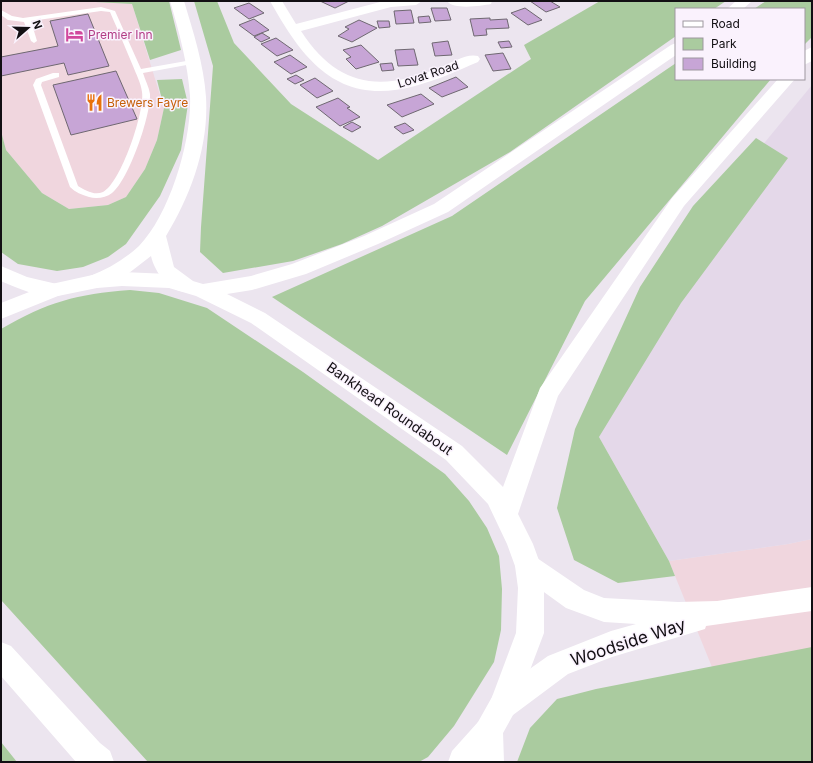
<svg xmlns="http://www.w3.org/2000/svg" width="813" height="763" viewBox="0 0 813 763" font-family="Inter,sans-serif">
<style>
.commercial{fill:#f0d6de}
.built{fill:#e4d8e9}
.green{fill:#aacb9f}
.building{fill:#c7a5d6;stroke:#6f6871}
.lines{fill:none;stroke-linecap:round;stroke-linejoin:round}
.lane{fill:#fff;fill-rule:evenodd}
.street{fill:#fff;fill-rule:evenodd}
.secondary{fill:#fff;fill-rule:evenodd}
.highway{fill:#fff;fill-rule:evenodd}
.labels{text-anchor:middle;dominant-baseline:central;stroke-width:3;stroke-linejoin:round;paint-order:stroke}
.far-hotel-label{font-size:12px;fill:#b23c85;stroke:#faf2fd;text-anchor:start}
.far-street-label{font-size:12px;fill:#120f13;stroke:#faf2fd}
.far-food-label{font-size:12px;fill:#c56008;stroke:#faf2fd;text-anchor:start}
.street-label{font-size:14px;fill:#120f13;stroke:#faf2fd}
.near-street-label{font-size:17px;fill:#120f13;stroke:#faf2fd}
</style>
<rect width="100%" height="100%" fill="#ece5ef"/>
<path class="commercial" d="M1,1H77L132,4L164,108L157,140L145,169L126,197L108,205L69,209L42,193L6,150L1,131Z
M812,539V762H603L718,682L669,561L788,544Z"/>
<path class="built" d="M812,85V539L788,544L669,561L599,437L720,197Z"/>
<path class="green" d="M77,1H169L181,50L150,60L132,4Z
M194,1H217L234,43L291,104L378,160L531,59L524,45L600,1H726L714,9H676V36L510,152L382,226L342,244L293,261L223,273L200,252L201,227L213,66Z
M766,1H812V37L804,45V9H754Z
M676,63V79H771L585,301L507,455L272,297L452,216Z
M182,79L188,104L181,150L160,196L126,244L108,257L83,267L57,271L18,264L1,252V131L6,150L42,193L69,209L108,205L126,197L145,169L157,140L164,108L157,80Z
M756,138L788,158L681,303L599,437L669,561L675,576L618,583L574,560L557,508L575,429L640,287L693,206Z
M130,290L159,293L207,308L303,372L445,474L469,501L487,528L499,556L502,589L501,630L494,662L454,726L428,757L419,762H148L1,600V329C48,302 76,294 130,290Z
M812,647V762H517L530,728L557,699L596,689Z
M1,742L17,762H1Z"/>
<path class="building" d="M320,1H349L335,8Z
M530,1H550L560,7L546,12Z
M249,3L264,13L249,19L234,8Z
M431,8H447L451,20L435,21Z
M525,8L542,20L528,25L511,13Z
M411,10L414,23L396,24L394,11Z
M88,14L109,66L68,75L64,63L1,76V57L58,46L50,21Z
M429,16L431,22L419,23L418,17Z
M490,18V20L507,19L509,28L486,29L487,35L474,36L470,19Z
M254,19L269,30L254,36L239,25Z
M359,20L377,28L352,42L338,36L349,29L345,27Z
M377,21H389L390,27L379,28Z
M262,33L270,38L261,42L254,37Z
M276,38L293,50L277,56L261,44Z
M448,41L452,55L435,56L432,43Z
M509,41L512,47L501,48L498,42Z
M361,45L379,62L356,69L346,59L351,57L343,50Z
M414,49L418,65L398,66L395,50Z
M503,53L511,69L493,71L485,55Z
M290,55L307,67L291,74L274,62Z
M392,63L394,70L382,71L380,64Z
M116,71L137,119L71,135L53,85Z
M296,75L304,80L295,84L287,79Z
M456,77L468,87L442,97L429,88Z
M315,78L333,91L317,98L300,85Z
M421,94L434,104L402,117L387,105Z
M338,98L350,107L347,108L360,117L340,126L316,107Z
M352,122L361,127L352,132L343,127Z
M405,123L414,130L403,134L394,127Z"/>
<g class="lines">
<path class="lane" d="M101,7L115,11L141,69L192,60L195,62L192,64L143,73C145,80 149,87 150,94C151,115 129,180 112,193C106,198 96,199 89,197C82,195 75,192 70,187L33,85L36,79L53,73H59V77L42,82L41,85L78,186C85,190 94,196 103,192C121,183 145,111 142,92C141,83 136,74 133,66C126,50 120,34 113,19L110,12L101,11L31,21L37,41L34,43L31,41L24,22L8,20L1,15V10L12,16L23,18Z"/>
<path class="street" d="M270,1H282L296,24L384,1H422L416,5L391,7L301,31C338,88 381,92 441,67C452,63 466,53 478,56L480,59L478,62C457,71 437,80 415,86C338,107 303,60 270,1Z
M447,1H492L491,4C481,6 453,10 447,1Z"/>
<path class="secondary" d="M170,1H184C193,31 204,65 206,97C209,146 191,195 166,236L174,267L193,281L196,286L193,291C173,297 155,274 151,256L129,273L97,288L90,286L87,281L90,276C108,269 125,259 139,246C170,214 192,140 190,96C188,65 179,31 170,1Z
M1,266L27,277L61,285L64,290L61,295C45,300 16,288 1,281Z
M528,555L537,558L584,590L604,598L678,602L717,601L812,587V611L706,626L705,629L695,632L612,657L568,674L513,715L503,719L493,715L489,705L493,695L548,656L611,631L636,624L604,622L566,608L519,574L515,566L519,558Z
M488,717L498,722L503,732L504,762H474L473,732L478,722Z"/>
<path class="highway" d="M736,1H752L743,9H727Z
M676,43V55L448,212L378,244L306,274L252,290L227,294L265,313L462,446L503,487L540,388L672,198L778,79H795L684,206L558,396L518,514L533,544L541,566L544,588V633L513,715L498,742L482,762H448L452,751L478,722L492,697L516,633L518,588L515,566L507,544L488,504L446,460L251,323L196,296L169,288L122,286L97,288L58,296L1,319V303L47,285L97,274L122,272L169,274L203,284L251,276L292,264L364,236L434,204L671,45Z
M812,47V61L804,65V51Z
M1,642L11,646L100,743L110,751L114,762H76L1,676Z"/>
</g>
<defs>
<symbol id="hotel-bare" viewBox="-9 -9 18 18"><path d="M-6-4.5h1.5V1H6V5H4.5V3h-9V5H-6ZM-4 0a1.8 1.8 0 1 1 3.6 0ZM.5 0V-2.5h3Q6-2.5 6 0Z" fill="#d1479c" stroke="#faf2fd" stroke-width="2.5" paint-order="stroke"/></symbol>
<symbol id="restaurant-bare" viewBox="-9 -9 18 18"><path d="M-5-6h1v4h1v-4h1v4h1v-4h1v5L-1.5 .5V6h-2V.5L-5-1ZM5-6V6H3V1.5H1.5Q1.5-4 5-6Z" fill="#e8710a" stroke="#faf2fd" stroke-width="2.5" paint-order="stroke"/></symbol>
</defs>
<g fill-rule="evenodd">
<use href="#hotel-bare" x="62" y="22" width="25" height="25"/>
<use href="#restaurant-bare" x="82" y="90" width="25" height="25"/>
</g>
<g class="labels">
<g class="far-hotel-label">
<text x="88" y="34">Premier Inn</text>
</g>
<g class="far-street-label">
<text transform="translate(428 74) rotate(-18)">Lovat Road</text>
</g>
<g class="far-food-label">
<text x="107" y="102">Brewers Fayre</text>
</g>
<g class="street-label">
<text transform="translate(390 408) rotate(35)">Bankhead Roundabout</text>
</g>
<g class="near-street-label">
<text transform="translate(628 642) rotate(-18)">Woodside Way</text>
</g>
</g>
<rect width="813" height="763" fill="none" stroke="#120f13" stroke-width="4"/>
<rect x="675" y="8" width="130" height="72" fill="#faf2fd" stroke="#9d979f"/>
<rect x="683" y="21" width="20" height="6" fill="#ffffff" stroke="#9d979f"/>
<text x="711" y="28" font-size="12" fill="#120f13">Road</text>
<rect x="683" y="38" width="20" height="12" fill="#aacb9f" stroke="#9d979f"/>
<text x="711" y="48" font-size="12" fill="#120f13">Park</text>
<rect x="683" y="58" width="20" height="12" fill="#c7a5d6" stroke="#9d979f"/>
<text x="711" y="68" font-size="12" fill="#120f13">Building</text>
<g transform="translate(28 28) rotate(70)" stroke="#faf2fd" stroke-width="3" paint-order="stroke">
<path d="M0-3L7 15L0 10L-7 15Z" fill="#120f13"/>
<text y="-6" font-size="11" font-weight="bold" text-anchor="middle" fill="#120f13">N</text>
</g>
</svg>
